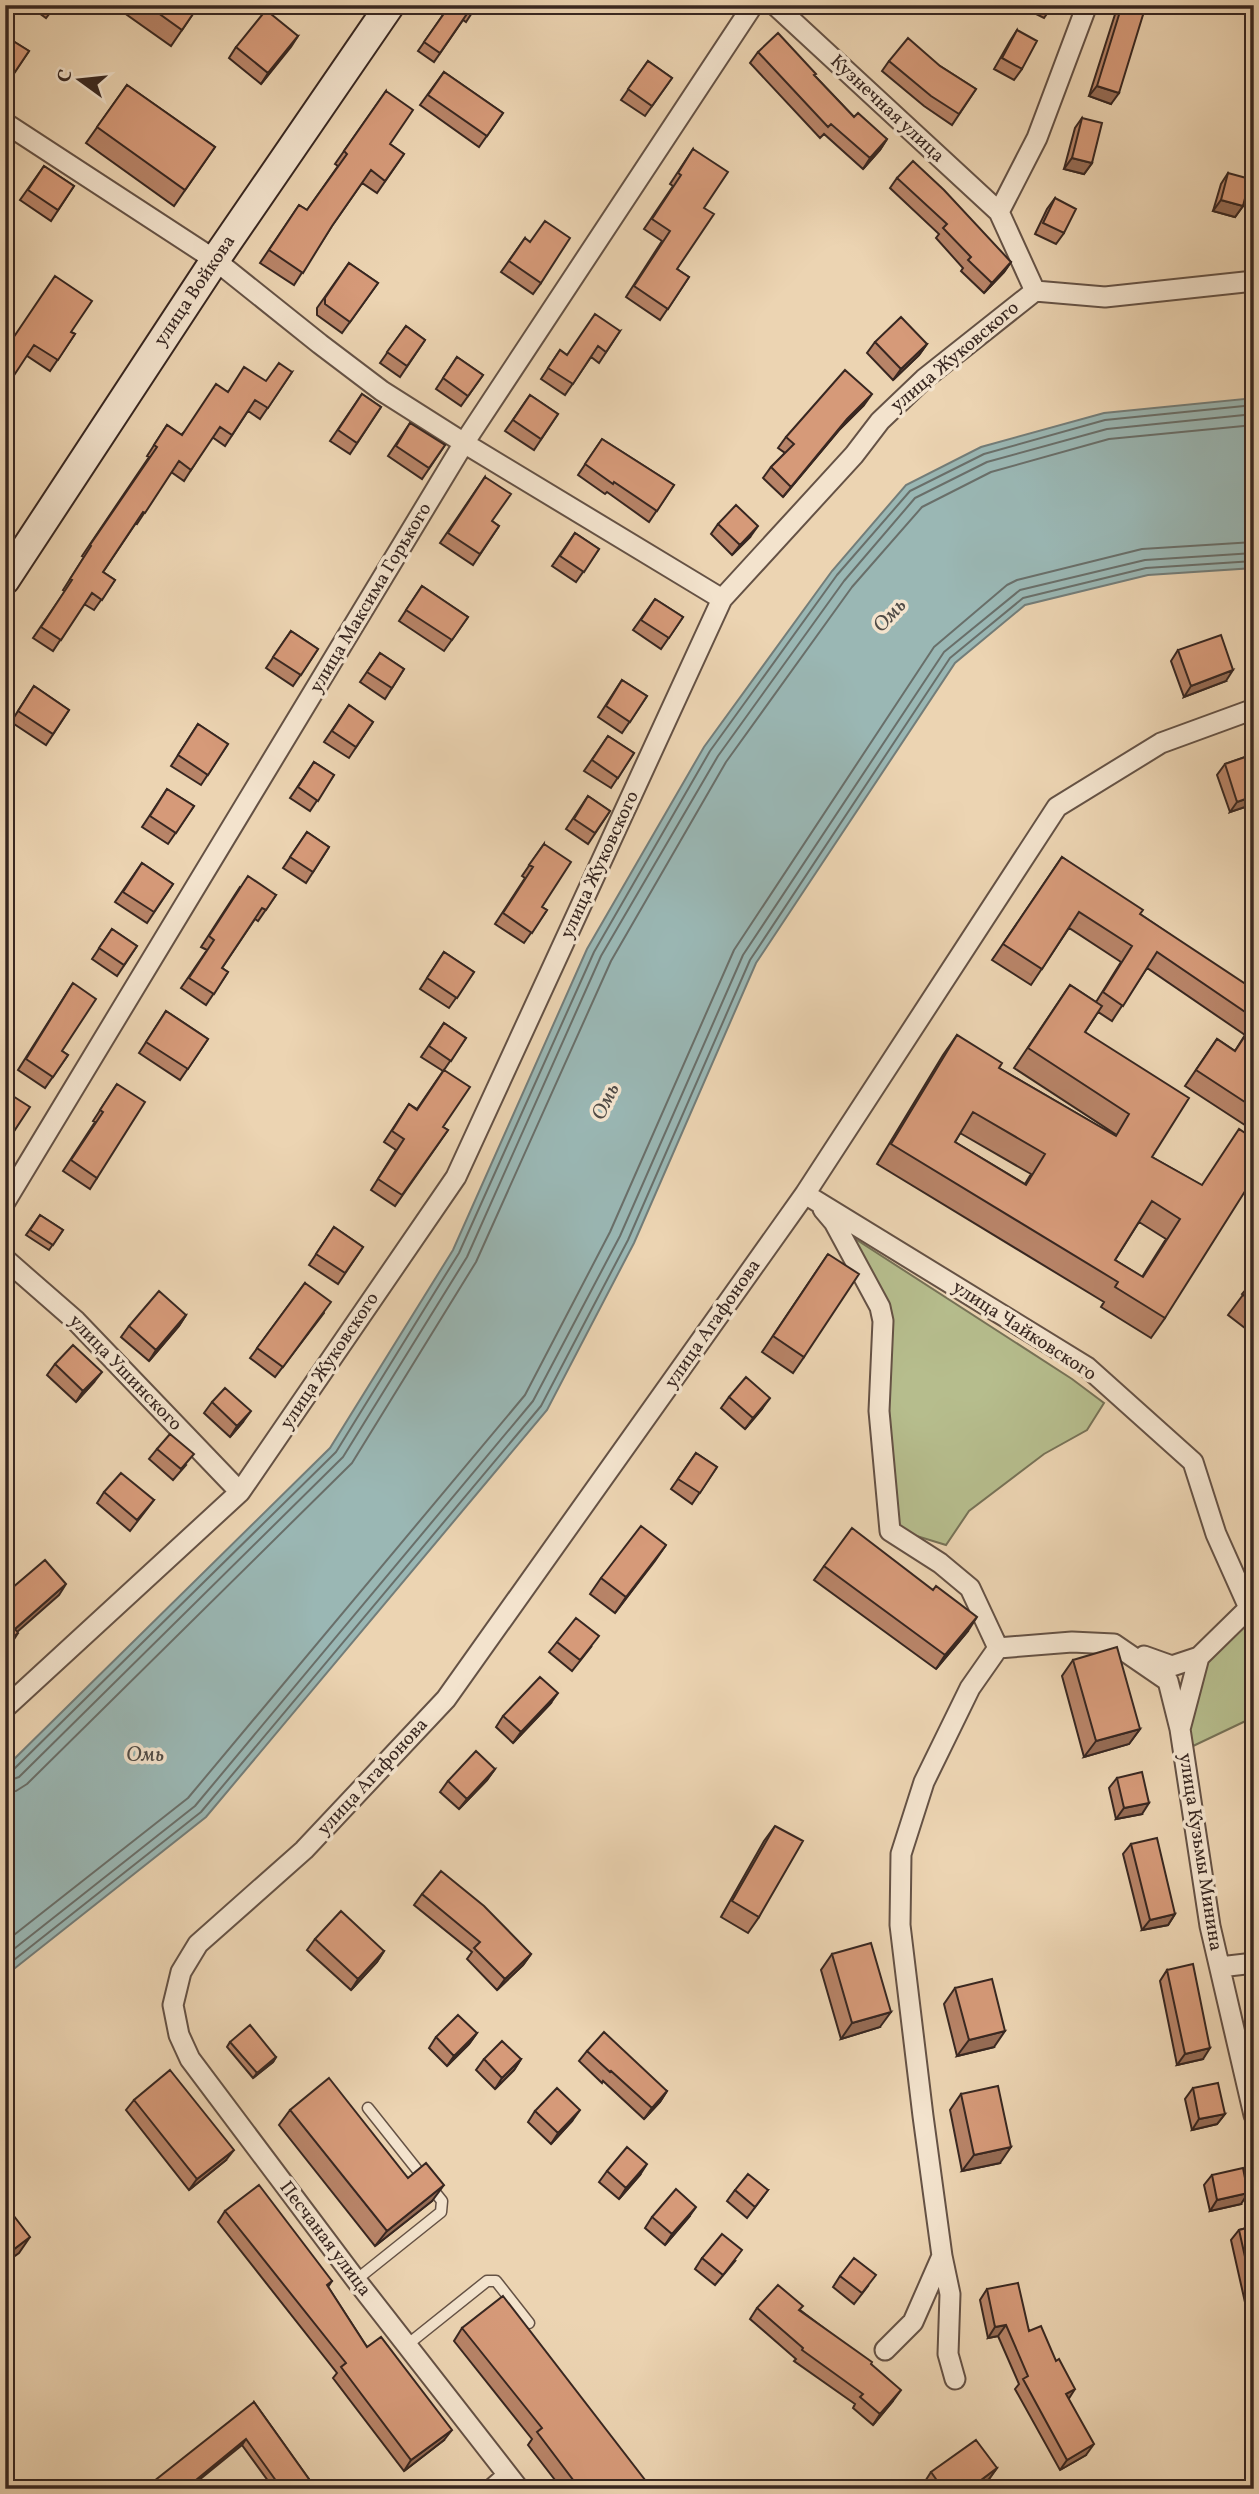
<svg xmlns="http://www.w3.org/2000/svg" width="1259" height="2494" viewBox="0 0 1259 2494" font-family="Vollkorn,serif">
<style>
.green{fill:#b6bd8d;stroke:#777257;stroke-width:2}
.water{fill:#9ab7b4;stroke:#737d79;stroke-width:2}
.lines{fill:none;stroke-linecap:round;stroke-linejoin:round}
.shore{stroke:#696f6a;stroke-width:2}
.lane-casing{stroke:#655245;stroke-width:13}
.street-casing{stroke:#655245;stroke-width:23}
.secondary-casing{stroke:#382721;stroke-width:32}
.lane{stroke:#f3e3cd;stroke-width:10}
.street{stroke:#f3e3cd;stroke-width:19}
.secondary{stroke:#f3e3cd;stroke-width:28}
.wall{fill:#b88468;stroke:#382721;stroke-width:2;fill-rule:evenodd}
.shaded-wall{fill:#966c55;stroke:#382721;stroke-width:2}
.building{fill:#d69a79;stroke:#382721;stroke-width:2;fill-rule:evenodd}
.labels{text-anchor:middle;dominant-baseline:central;stroke-width:7;stroke-linejoin:round;paint-order:stroke}
.street-label{font-size:19px;fill:#382721;stroke:#f3e3cd}
.water-label{font-size:21px;font-style:italic;fill:#504b46;stroke:#f3e3cd}
</style>
<rect width="100%" height="100%" fill="#ecd4b2"/>
<filter id="stains"><feTurbulence type="fractalNoise" baseFrequency=".00286" numOctaves="4"/><feColorMatrix values="0 0 0 0 .2 0 0 0 0 .09 0 0 0 0 .02 0 0 0 .5 -.17"/></filter>
<radialGradient id="worn" r=".72"><stop offset=".6" stop-color="#630" stop-opacity="0"/><stop offset="1" stop-color="#630" stop-opacity=".3"/></radialGradient>
<path class="green" d="M843,1231L1072,1379L1104,1403L1087,1430L1044,1454L969,1511L946,1545L897,1530L885,1402L888,1316Z
M1247,1613L1254,1625V1717L1191,1747L1186,1727L1203,1659Z"/>
<path class="water" d="M1254,398V568L1148,575L1025,605L955,663L756,963L634,1243L547,1410L206,1817L5,1976V1768L330,1448L453,1250L587,949L704,747L832,571L906,485L981,447L1104,413Z"/>
<g class="lines">
<path class="shore" d="M5,1773L13,1770L336,1452L459,1253L594,952L710,751L837,575L910,491L984,454L1105,420L1254,405
M5,1782L19,1777L343,1457L467,1257L601,956L718,756L844,581L915,498L987,462L1107,429L1254,414
M5,1792L16,1791L27,1784L352,1463L476,1262L611,961L726,762L852,587L922,507L991,472L1109,439L1254,425
M5,1942L188,1798L525,1395L610,1232L734,950L934,647L1007,585L1017,580L1142,549L1254,542
M5,1956L195,1806L533,1401L620,1236L743,955L944,652L1020,590L1145,560L1254,553
M5,1967L201,1812L541,1406L628,1240L750,960L950,658L1023,598L1146,568L1254,561"/>
<defs>
<path id="lane" d="M356,2280L441,2212L442,2201L368,2108
M407,2345L487,2281H496L529,2323"/>
<path id="street" d="M775,5L999,212
M5,123L215,260L320,344L382,391L464,443L722,599
M1035,291L1105,297L1254,281
M805,1194L1087,1367L1193,1462L1216,1534L1254,1619
M5,1202L464,443L753,5
M823,1209L834,1222L880,1307L883,1321L879,1411L890,1531L940,1563L970,1588L998,1648
M5,1259L76,1321L240,1492
M1248,1609L1199,1657L1180,1729L1210,1926L1254,2115
M1144,1656L1172,1666L1199,1657
M5,1708L240,1492L456,1177L722,599L854,455L880,421L924,379L1035,291L999,212L1037,138L1087,5
M1220,1967L1254,1963
M885,2350L913,2322L942,2256
M955,2379L948,2354L950,2294L942,2256L923,2116L900,1925L901,1854L924,1782L970,1688L998,1648L1072,1642L1114,1644L1168,1681L1180,1729
M492,2489L508,2475
M519,2489L356,2280L190,2059L179,2035L173,2005L181,1972L198,1944L304,1850L446,1699L805,1194L1057,807L1161,743L1254,709"/>
<path id="secondary" d="M5,580L215,260L390,5"/>
</defs>
<use href="#lane" class="lane-casing"/>
<use href="#street" class="street-casing"/>
<use href="#secondary" class="secondary-casing"/>
<use href="#lane" class="lane"/>
<use href="#street" class="street"/>
<use href="#secondary" class="secondary"/>
</g>
<path class="wall" d="M28,5H56L46,18Z
M113,5H199L171,46Z
M447,5H477L466,22L463,20L434,62L418,51L447,9L445,7Z
M1018,5H1053L1044,18Z
M1118,5H1146L1111,104L1089,96Z
M1017,30L1022,69L1014,80L994,69L1010,41Z
M5,36L29,51L5,86Z
M298,36L261,84L229,58L236,47Z
M758,52L815,76L854,117L887,139L880,150L863,169L824,134L820,138L750,63Z
M648,61L672,78L645,116L621,100Z
M889,61L940,66L976,89L952,125L924,106L882,71Z
M444,72L503,113L479,147L420,105Z
M127,85L215,147L174,206L86,143Z
M386,91L390,144L404,154L377,193L362,183L332,226L294,285L260,263L299,205L307,210L338,166L335,164Z
M1082,118L1092,163L1084,174L1064,169L1075,128Z
M693,149L704,208L677,269L689,277L660,320L626,297L662,241L644,229L673,186L670,184Z
M44,166L74,186L51,221L20,200Z
M1228,173L1243,206L1235,217L1213,211L1221,184Z
M897,178L1011,262L1004,272L984,293L961,271L963,268L936,238L939,234L890,188Z
M1055,198L1064,233L1056,244L1035,234L1047,209Z
M525,238L541,283L533,294L501,272Z
M349,263L378,283L342,333L317,315V308Z
M406,326L425,340L400,377L380,363Z
M620,331L599,363L591,357L565,395L541,379L560,350L567,355Z
M71,332L75,334L50,371L27,356L5,349Z
M875,342L927,344L919,355L893,380L867,353Z
M457,357L483,375L461,406L436,389Z
M292,372L260,419L248,411L225,446L212,437L184,481L171,472L137,524L136,523L103,572L115,580L94,610L84,604L53,651L33,638L65,591L63,590L84,557L82,556L149,457L147,456L167,425L181,435L227,392L266,381Z
M362,394L381,407L350,454L330,441Z
M530,395L558,414L534,450L505,431Z
M864,405L839,430L783,497L763,478L771,467L785,453L778,448L786,437Z
M410,423L445,445L422,479L388,456Z
M602,439L674,485L649,522L607,492L605,494L578,475Z
M485,477L492,521L499,526L473,565L440,543Z
M718,524L750,537L732,555L711,534Z
M575,533L599,549L576,582L552,566Z
M422,586L468,617L444,651L399,621Z
M655,599L683,617L661,649L633,630Z
M291,631L318,649L293,686L266,668Z
M1178,650L1226,681L1184,697L1171,661Z
M380,653L404,669L385,699L360,682Z
M622,680L647,696L622,733L598,717Z
M34,686L69,710L46,745L11,722Z
M349,705L373,722L349,758L324,742Z
M198,724L228,744L201,785L171,766Z
M608,736L634,753L611,788L584,771Z
M1254,754V804L1230,812L1217,775L1225,764Z
M314,762L334,775L310,811L290,798Z
M167,789L194,806L168,844L142,827Z
M588,796L610,811L588,844L566,829Z
M307,832L329,847L306,883L283,868Z
M544,844L542,907L547,910L524,943L495,924L525,878L522,876Z
M1062,857L1140,914L1254,992V1131L1185,1086L1217,1039L1235,1051L1245,1035L1147,968L1112,1021L1098,1012L1085,1032L1152,1157L1201,1185L1165,1318L1151,1338L1101,1307L1104,1302L877,1164L943,1055L957,1035L999,1068L1114,1135L1115,1134L1014,1068L1070,985L1096,1002L1121,962L1069,928L1031,985L992,960ZM960,1133L1031,1174L1025,1184L955,1142ZM1139,1222L1166,1239L1142,1277L1115,1260Z
M142,863L173,884L147,923L115,902Z
M240,887L276,895L258,921L255,919L222,968L228,972L206,1005L181,988L207,950L201,947Z
M112,929L137,946L117,976L92,959Z
M444,952L474,972L449,1008L420,989Z
M73,983L62,1051L68,1055L45,1088L18,1070Z
M166,1011L208,1039L180,1080L139,1053Z
M444,1023L466,1038L444,1070L443,1127L448,1130L395,1206L371,1190L396,1150L384,1142L409,1104L417,1109L443,1071L421,1057Z
M117,1084L97,1178L90,1189L63,1171L95,1122L93,1121Z
M40,1215L63,1230L49,1250L26,1235Z
M334,1227L363,1247L338,1284L309,1265Z
M828,1254L804,1357L793,1373L762,1352Z
M1254,1280V1335L1228,1315Z
M305,1283L324,1313L275,1377L250,1358Z
M186,1315L179,1326L149,1361L121,1337L129,1326Z
M55,1364L94,1382L76,1402L47,1375Z
M729,1397L762,1409L745,1429L721,1408Z
M212,1402L243,1422L230,1437L204,1413Z
M157,1449L186,1465L173,1480L149,1459Z
M696,1453L717,1467L692,1504L671,1489Z
M104,1492L154,1500L130,1531L97,1503Z
M666,1545L615,1613L590,1594L601,1578Z
M824,1566L933,1590L968,1631L936,1669L814,1580Z
M557,1642L591,1647L572,1671L549,1652Z
M1073,1660L1140,1729L1129,1744L1084,1757L1062,1676Z
M550,1704L513,1743L496,1727L503,1716Z
M1254,1723V1738L1250,1729Z
M495,1769L487,1780L459,1809L440,1792L448,1781Z
M1117,1778L1142,1814L1116,1819L1109,1788Z
M775,1826L759,1917L748,1933L721,1917L764,1841Z
M1131,1844L1175,1914L1168,1925L1142,1930L1123,1854Z
M422,1894L531,1954L523,1965L497,1990L467,1959L472,1952L414,1905Z
M315,1939L384,1951L377,1962L351,1990L307,1950Z
M832,1954L880,2027L841,2039L821,1970Z
M1167,1970L1203,2059L1177,2065L1160,1981Z
M955,1988L994,2047L957,2056L944,2004Z
M477,2033L469,2044L447,2066L429,2048L436,2037Z
M230,2042L276,2057L273,2062L253,2078L227,2047Z
M587,2051L667,2091L660,2102L644,2119L603,2081L602,2083L579,2061Z
M484,2059H521L514,2070L495,2089L476,2070Z
M1193,2088L1225,2114L1217,2124L1192,2130L1185,2099Z
M961,2094L1000,2163L962,2171L950,2110Z
M134,2100L226,2160L189,2190L126,2110Z
M290,2110L408,2178L432,2201L375,2246L279,2125Z
M535,2111L572,2121L551,2144L528,2122Z
M607,2171L640,2175L619,2199L599,2182Z
M1212,2175L1241,2204L1210,2211L1204,2185Z
M735,2190H768L747,2218L727,2201Z
M225,2211L332,2281L328,2287L367,2347L444,2440L404,2471L333,2378L337,2373L218,2222Z
M652,2217H689L665,2245L645,2228Z
M1254,2226V2319L1249,2320L1231,2240L1239,2230Z
M702,2258L735,2261L715,2285L695,2269Z
M840,2276L868,2286L854,2304L833,2287Z
M987,2289L1029,2331L1068,2399L1086,2455L1060,2470L1015,2389L1019,2384L998,2336L988,2338L980,2300Z
M757,2308L800,2310L871,2364L893,2401L873,2425L853,2408L855,2404L794,2361L796,2359L750,2319Z
M462,2328L652,2489H562L528,2445L532,2439L454,2341Z
M254,2402L316,2489H274L242,2445Z
M997,2468L989,2479L976,2489H928L924,2483L931,2472Z"/>
<path class="shaded-wall" d="M298,36L291,47L261,84L268,73Z
M1097,86L1119,93L1111,104L1089,96Z
M887,139L880,150L863,169L870,158Z
M1072,158L1092,163L1084,174L1064,169Z
M1221,200L1243,206L1235,217L1213,211Z
M1011,262L1004,272L984,293L992,283Z
M927,344L919,355L893,380L901,369Z
M872,394L864,405L839,430L783,497L791,487L847,419Z
M758,526L750,537L732,555L740,545Z
M1233,670L1226,681L1184,697L1191,686Z
M1254,796V804L1230,812L1237,802Z
M186,1315L179,1326L149,1361L156,1350Z
M102,1372L94,1382L76,1402L83,1391Z
M770,1398L762,1409L745,1429L753,1418Z
M251,1411L243,1422L230,1437L237,1426Z
M666,1545L655,1561L615,1613L626,1597Z
M66,1584L59,1595L8,1640L15,1629Z
M977,1617L968,1631L936,1669L945,1655Z
M18,1633L11,1644L5,1649V1644Z
M558,1693L550,1704L513,1743L521,1732Z
M1140,1729L1129,1744L1084,1757L1096,1741Z
M495,1769L487,1780L459,1809L467,1799Z
M1149,1803L1142,1814L1116,1819L1124,1808Z
M1175,1914L1168,1925L1142,1930L1150,1920Z
M384,1951L377,1962L351,1990L358,1979Z
M531,1954L523,1965L497,1990L505,1979Z
M891,2012L880,2027L841,2039L852,2023Z
M1005,2031L994,2047L957,2056L969,2040Z
M477,2033L469,2044L447,2066L454,2056Z
M1210,2048L1203,2059L1177,2065L1185,2054Z
M276,2057L273,2062L253,2078L257,2073Z
M521,2059L514,2070L495,2089L502,2078Z
M667,2091L660,2102L644,2119L652,2108Z
M580,2110L572,2121L551,2144L558,2133Z
M1225,2114L1217,2124L1192,2130L1199,2119Z
M1011,2147L1000,2163L962,2171L974,2155Z
M234,2150L226,2160L189,2190L197,2179Z
M647,2164L640,2175L619,2199L626,2188Z
M444,2185L432,2201L375,2246L387,2231Z
M1248,2193L1241,2204L1210,2211L1217,2200Z
M696,2207L689,2217L665,2245L672,2234Z
M30,2237L19,2253L5,2263V2256Z
M1006,2325L998,2336L988,2338L995,2327Z
M1075,2389L1068,2400L1066,2394Z
M901,2390L893,2401L873,2425L880,2414Z
M452,2430L444,2440L404,2471L411,2460Z
M246,2439L242,2445L188,2489H185Z
M1094,2444L1086,2455L1060,2470L1067,2460Z
M997,2468L989,2479L976,2489H969Z"/>
<path class="building" d="M147,5H199L182,30Z
M450,5H477L472,13L469,11L440,53L424,42Z
M1122,5H1146L1119,93L1097,86Z
M266,10L298,36L268,73L236,47Z
M1017,30L1037,41L1022,69L1002,58Z
M778,33L816,74L814,75L854,117L858,113L887,139L870,158L831,124L828,127L758,52Z
M5,36L29,51L11,78L5,74Z
M908,38L940,66L976,89L959,114L931,96L889,61Z
M648,61L672,78L652,106L628,89Z
M444,72L503,113L487,136L428,95Z
M127,85L215,147L185,190L97,127Z
M386,91L413,110L390,144L404,154L385,181L371,170L332,226L303,273L269,250L299,205L307,210L347,154L344,151Z
M1082,118L1102,123L1092,163L1072,158Z
M693,149L728,172L704,208L714,214L677,269L689,277L668,309L634,286L670,231L652,219L681,175L678,173Z
M913,161L944,190L1011,262L992,283L968,260L971,257L943,228L947,224L897,178Z
M44,166L74,186L58,210L28,190Z
M1228,173L1250,179L1243,206L1221,200Z
M1055,198L1076,209L1064,233L1043,223Z
M545,221L570,238L541,283L509,261L525,238L530,242Z
M349,263L378,283L350,322L325,304V298Z
M55,276L92,301L71,332L75,334L58,360L34,345L5,389V350Z
M595,314L620,331L606,352L598,346L573,384L548,368L560,350L567,355Z
M901,317L927,344L901,369L875,342Z
M406,326L425,340L407,366L387,352Z
M457,357L483,375L468,396L443,378Z
M279,363L292,372L268,408L255,400L232,435L220,427L191,470L179,461L145,513L143,512L103,572L115,580L102,600L92,593L61,640L41,627L72,580L70,579L91,546L90,545L157,447L154,445L167,425L182,435L216,384L228,392L244,367L266,381Z
M845,370L872,394L847,419L791,487L771,467L794,444L786,437Z
M362,394L381,407L357,443L338,430Z
M530,395L558,414L541,439L513,420Z
M410,423L445,445L429,468L396,446Z
M602,439L674,485L657,511L614,482L613,484L585,464Z
M485,477L511,494L492,521L499,526L480,554L448,533Z
M736,505L758,526L740,545L718,524Z
M575,533L599,549L584,572L560,556Z
M422,586L468,617L452,640L406,610Z
M655,599L683,617L669,638L641,620Z
M291,631L318,649L301,675L273,657Z
M1221,635L1233,670L1191,686L1178,650Z
M380,653L404,669L392,688L367,672Z
M622,680L647,696L630,722L606,706Z
M34,686L69,710L53,734L18,711Z
M349,705L373,722L356,747L332,731Z
M198,724L228,744L208,775L178,755Z
M608,736L634,753L618,778L592,760Z
M1254,754V796L1237,802L1225,764Z
M314,762L334,775L318,801L298,787Z
M167,789L194,806L176,833L150,816Z
M588,796L610,811L595,833L574,819Z
M307,832L329,847L313,872L290,857Z
M544,844L571,862L542,907L547,910L532,933L503,913L533,867L529,865Z
M1062,857L1143,910L1140,914L1253,989L1252,990L1254,992V1018L1157,952L1123,1006L1103,992L1132,946L1079,912L1042,969L1003,944Z
M142,863L173,884L154,912L123,892Z
M248,876L276,895L266,910L262,908L222,968L228,972L214,994L189,978L214,940L209,936Z
M112,929L137,946L124,965L99,948Z
M444,952L474,972L457,998L427,978Z
M73,983L96,999L62,1051L68,1055L53,1077L26,1059Z
M1070,985L1102,1006L1085,1032L1189,1098L1152,1157L1202,1185L1239,1129L1254,1139V1177L1165,1318L1115,1287L1118,1282L891,1144L957,1035L1002,1063L999,1068L1116,1136L1129,1114L1028,1048ZM973,1112L1045,1154L1026,1185L955,1142ZM1152,1201L1180,1219L1143,1277L1115,1260Z
M166,1011L208,1039L188,1069L146,1042Z
M1254,1022V1108L1196,1070L1217,1039L1235,1051Z
M444,1023L466,1038L451,1061L429,1046Z
M444,1070L470,1087L443,1127L448,1130L402,1195L378,1179L404,1139L392,1131L409,1104L417,1110Z
M117,1084L145,1102L97,1178L71,1160L103,1112L100,1110Z
M5,1091L30,1107L7,1142L11,1145L5,1154Z
M40,1215L63,1230L53,1245L30,1230Z
M334,1227L363,1247L345,1273L316,1254Z
M828,1254L859,1274L804,1357L773,1336Z
M1254,1280V1303L1242,1294Z
M305,1283L331,1302L283,1367L257,1348Z
M159,1291L186,1315L156,1350L129,1326Z
M73,1345L102,1372L83,1391L55,1364Z
M746,1377L770,1398L753,1418L729,1397Z
M225,1388L251,1411L237,1426L212,1402Z
M170,1434L194,1454L181,1469L157,1449Z
M696,1453L717,1467L700,1493L678,1479Z
M121,1473L154,1500L137,1520L104,1492Z
M641,1526L666,1545L626,1597L601,1578Z
M852,1528L933,1590L936,1586L977,1617L945,1655L824,1566Z
M45,1560L66,1584L15,1629L18,1633L5,1644V1594Z
M576,1618L599,1636L580,1660L557,1642Z
M1117,1647L1140,1729L1096,1741L1073,1660Z
M540,1677L558,1693L521,1732L503,1716Z
M476,1751L495,1769L467,1799L448,1781Z
M1142,1772L1149,1803L1124,1808L1117,1778Z
M775,1826L803,1841L759,1917L732,1901Z
M1157,1838L1175,1914L1150,1920L1131,1844Z
M441,1871L484,1906L531,1954L505,1979L474,1948L480,1942L422,1894Z
M341,1911L384,1951L358,1979L315,1939Z
M871,1943L891,2012L852,2023L832,1954Z
M1193,1964L1210,2048L1185,2054L1167,1970Z
M992,1979L1005,2031L969,2040L955,1988Z
M458,2015L477,2033L454,2056L436,2037Z
M250,2025L276,2057L257,2073L230,2042Z
M604,2032L667,2091L652,2108L611,2071L610,2072L587,2051Z
M502,2041L521,2059L502,2078L484,2059Z
M170,2070L234,2150L197,2179L134,2100Z
M329,2078L408,2178L426,2163L444,2185L387,2231L290,2110Z
M1218,2083L1225,2114L1199,2119L1193,2088Z
M998,2086L1011,2147L974,2155L961,2094Z
M557,2088L580,2110L558,2133L535,2111Z
M627,2147L647,2164L626,2188L607,2171Z
M1243,2168L1248,2193L1217,2200L1212,2175Z
M748,2174L768,2190L755,2207L735,2190Z
M259,2185L332,2281L327,2285L367,2347L381,2337L452,2430L411,2460L341,2367L346,2363L225,2211Z
M676,2189L696,2207L672,2234L652,2217Z
M7,2207L30,2237L5,2256V2209Z
M1254,2226V2297L1239,2230Z
M722,2234L742,2250L723,2275L702,2258Z
M854,2258L876,2275L862,2293L840,2276Z
M1018,2283L1029,2331L1041,2326L1056,2361L1059,2359L1075,2389L1066,2394L1094,2444L1067,2460L1023,2379L1028,2376L1006,2325L995,2327L987,2289Z
M778,2285L803,2306L799,2310L872,2362L871,2364L901,2390L880,2414L860,2397L863,2394L802,2350L803,2348L757,2308Z
M503,2296L652,2489H580L537,2432L542,2428L462,2328Z
M254,2402L316,2489H282L246,2439L185,2489H144Z
M976,2440L997,2468L969,2489H943L931,2472Z"/>
<g class="labels">
<g class="street-label">
<text transform="translate(887 109) rotate(43)">Кузнечная улица</text>
<text transform="translate(195 291) rotate(-56)">улица Войкова</text>
<text transform="translate(955 357) rotate(-40)">улица Жуковского</text>
<text transform="translate(371 598) rotate(-59)">улица Максима Горького</text>
<text transform="translate(600 865) rotate(-65)">улица Жуковского</text>
<text transform="translate(713 1324) rotate(-55)">улица Агафонова</text>
<text transform="translate(1024 1331) rotate(33)">улица Чайковского</text>
<text transform="translate(330 1361) rotate(-56)">улица Жуковского</text>
<text transform="translate(125 1373) rotate(46)">улица Ушинского</text>
<text transform="translate(373 1777) rotate(-47)">улица Агафонова</text>
<text transform="translate(1200 1852) rotate(81)">улица Кузьмы Минина</text>
<text transform="translate(325 2239) rotate(53)">Песчаная улица</text>
</g>
<g class="water-label">
<text transform="translate(890 616) rotate(-47)">Омь</text>
<text transform="translate(606 1102) rotate(-64)">Омь</text>
<text x="145" y="1755">Омь</text>
</g>
</g>
<rect width="1259" height="2494" fill="none" stroke="#ecd4b2" stroke-width="28"/>
<rect x="7" y="7" width="1245" height="2480" fill="none" stroke="#382721" stroke-width="3.5"/>
<rect x="14" y="14" width="1231" height="2466" fill="none" stroke="#382721" stroke-width="2"/>
<g transform="translate(80 80) rotate(285)" stroke="#f3e3cd" stroke-width="5" paint-order="stroke">
<path d="M0-5L12 26L0 18L-12 26Z" fill="#382721"/>
<text y="-10" font-size="19" font-weight="bold" text-anchor="middle" fill="#382721">С</text>
</g>
<rect width="100%" height="100%" filter="url(#stains)"/>
<rect width="100%" height="100%" fill="url(#worn)"/>
</svg>
